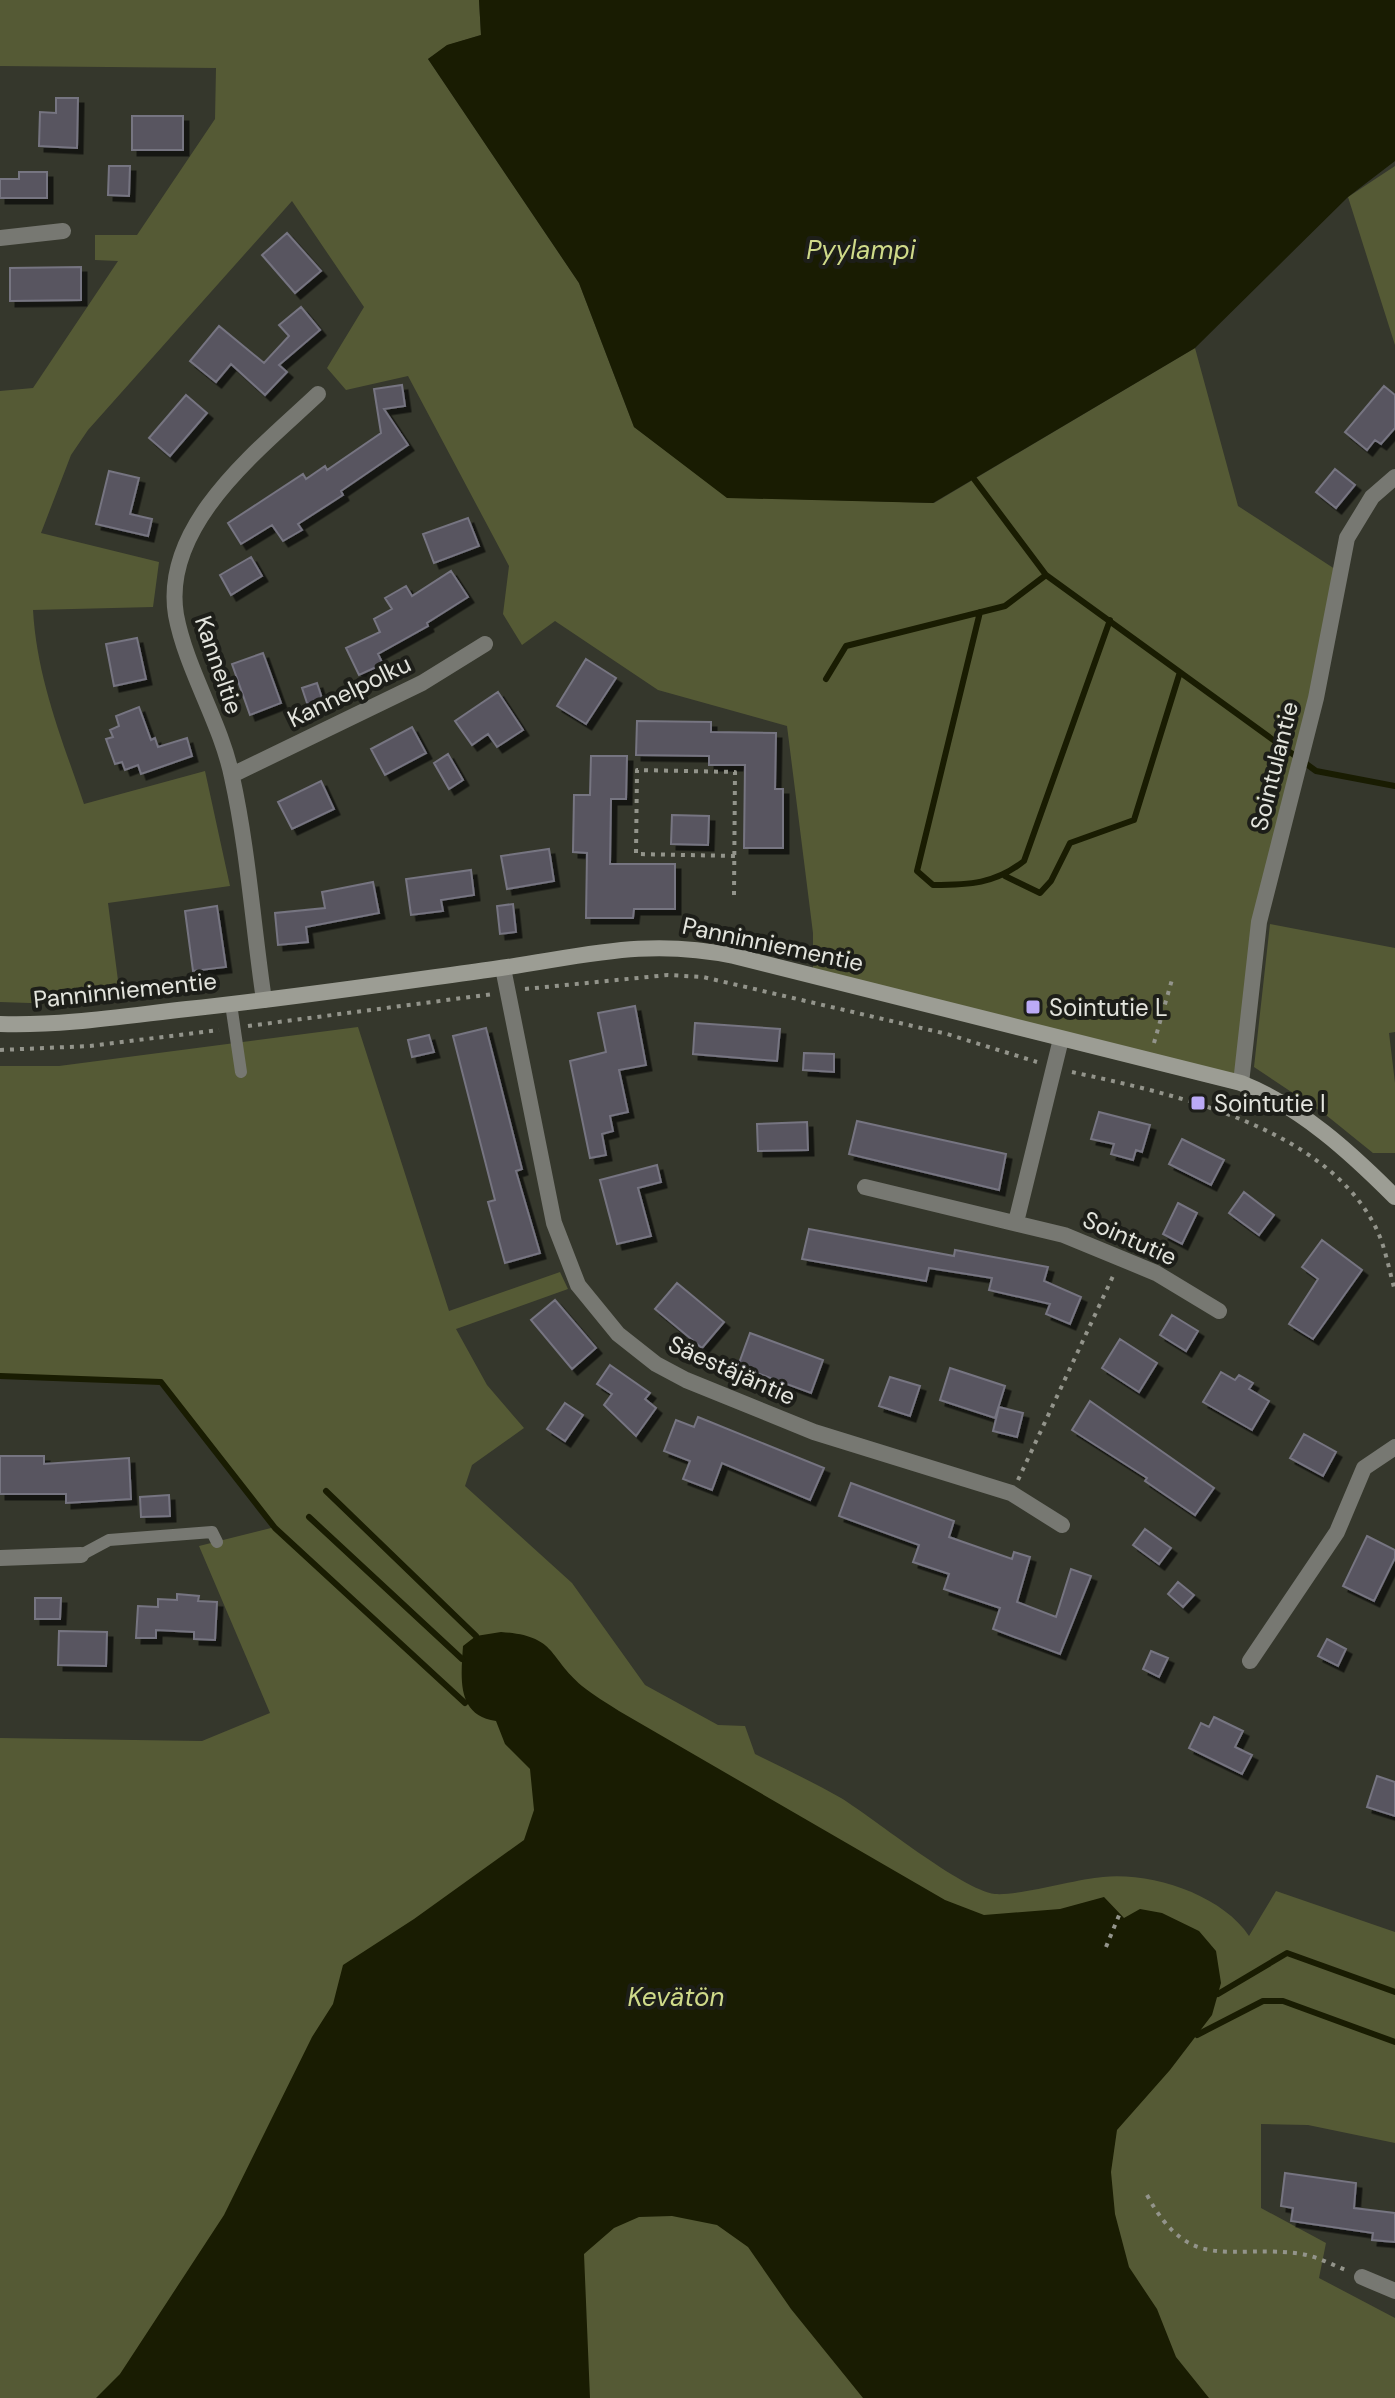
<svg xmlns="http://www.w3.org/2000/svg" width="1395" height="2398" viewBox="0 0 1395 2398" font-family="'DM Sans',sans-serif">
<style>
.green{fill:#555a35}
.water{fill:#191c02}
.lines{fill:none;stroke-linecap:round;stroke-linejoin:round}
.stream{stroke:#191c02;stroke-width:6}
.building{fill:#585561;stroke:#767481;stroke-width:2;filter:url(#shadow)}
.path{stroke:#93948b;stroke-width:4;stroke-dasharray:4 6;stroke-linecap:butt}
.lane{stroke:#777872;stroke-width:12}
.street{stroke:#777872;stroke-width:16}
.secondary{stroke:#9c9d94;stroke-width:16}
.poi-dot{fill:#bbaaf6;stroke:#1d1e19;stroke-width:3}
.labels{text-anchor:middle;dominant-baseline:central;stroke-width:8;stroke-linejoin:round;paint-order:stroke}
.street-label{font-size:24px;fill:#e3e4dd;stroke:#1d1e19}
.poi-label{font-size:24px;fill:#e3e4dd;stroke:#1d1e19;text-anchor:start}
.water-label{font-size:26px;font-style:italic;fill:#cfda89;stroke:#1d1e19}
</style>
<defs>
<filter id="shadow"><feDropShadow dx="5.5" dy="5.5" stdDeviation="0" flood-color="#0009"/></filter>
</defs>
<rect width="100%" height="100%" fill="#35372c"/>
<path class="green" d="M0,0H479L481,35L448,45L428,59L579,283L634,427L727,497L934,503L1195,348L1238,506L1341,573L1259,922L1241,1083L813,975V933L787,726L658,690L555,621L522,645L503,614L509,566L408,376L346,390L327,368L364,307L292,201L88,430L71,455L41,533L159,562L153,607L33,610C37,679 62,739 84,804L205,771L230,886L108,903L120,996L59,1004L0,1002V391L33,388L118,261L95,260V235H137L215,119L216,68L0,66Z
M1395,166V345L1348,197Z
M1270,924L1395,948V1032L1389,1033L1395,1083V1153H1373L1326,1115L1254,1067Z
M358,1027L449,1311L560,1272L568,1289L456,1329L487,1385L524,1428L472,1465L465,1486L572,1583L645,1685L718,1725L745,1726L755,1754C783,1768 813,1782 841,1798C875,1819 962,1890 995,1894C1019,1896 1076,1879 1103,1877C1152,1872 1222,1895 1249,1936L1276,1891L1395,1932V2143L1308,2125L1261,2124V2208L1326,2243L1319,2278L1395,2318V2398H0V1738L202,1741L270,1713L199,1546L275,1527L161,1382L0,1376V1066H59Z"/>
<path class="water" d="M479,0H1395V161L1348,197L1195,348L933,503L727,498L634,427L579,283L428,59L447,45L481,35Z
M501,1632C557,1636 547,1656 582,1686C593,1695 607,1703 619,1711L945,1900L984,1915L1060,1909L1104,1897L1124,1918L1140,1909L1162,1913L1199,1931L1216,1951L1221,1983L1212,2015L1170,2070L1117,2130L1111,2172L1115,2214L1129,2267L1157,2309L1176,2357L1209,2398H863L791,2309L748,2247L717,2225L672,2216L639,2217L614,2228L584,2254L590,2398H96L120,2374L224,2215L312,2037L333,2004L343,1965L414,1919L524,1840L534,1810L530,1769L505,1744L496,1721C456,1715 461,1678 463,1646L476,1636Z"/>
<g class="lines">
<path class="stream" d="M974,479L1046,575L1316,771L1395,786
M980,612L917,871L933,885C969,885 995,884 1024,861L1110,620
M826,679L846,646L1005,606L1046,575
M1005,876L1040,893L1051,881L1070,843L1134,820L1180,672
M0,1376L161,1382L275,1528L465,1703
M326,1491L476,1636
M309,1517L462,1659
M1218,1994L1287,1953L1395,1992
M1197,2035L1263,2001H1283L1395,2042"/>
</g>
<path class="building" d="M56,98H78L77,148L39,146L40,112L56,113Z
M132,116H183V150H132Z
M109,166H130L129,196L108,195Z
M19,172H47V198H0V179H19Z
M287,233L321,271L295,293L262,255Z
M81,267V300L10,301V268Z
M301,307L320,330L279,365L287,372L265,395L231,364L216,382L190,361L219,326L264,363L289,336L279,325Z
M402,385L405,406L384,409L408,445L341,491L343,495L298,524L302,530L283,541L272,525L241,544L228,523L303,474L306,479L325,466L327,470L381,433L374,389Z
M1384,386L1395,395V428L1381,444L1375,440L1367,450L1345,432Z
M186,395L207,413L170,456L149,438Z
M1335,469L1355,485L1336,508L1316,492Z
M109,471L139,478L130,514L152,519L148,536L96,524Z
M468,518L479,546L434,563L423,534Z
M251,557L262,576L231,595L220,575Z
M451,571L468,597L427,623L428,626L378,654L383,664L359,675L346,648L380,632L374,619L392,609L385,598L406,586L412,596Z
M137,638L146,679L114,686L106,644Z
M263,653L281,703L250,715L232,664Z
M586,659L616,678L586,724L557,706Z
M317,683L323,701L308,706L302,688Z
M498,692L523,730L497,747L488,734L472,745L455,721Z
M139,707L151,740L155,738L158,747L187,738L192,756L141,774L138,765L125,770L122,762L115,764L106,739L113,737L110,730L119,726L116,716Z
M637,721L711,722V732L776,733L775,789H783V848H744L745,765H709V756L636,755Z
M412,727L426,753L385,775L371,749Z
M448,754L463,780L449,789L434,763Z
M591,756H627L626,799H611L610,864H675V909H634L633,918H586L587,853L573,852L574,795H590Z
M321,781L334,809L292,829L278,802Z
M672,815L709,816L708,845L671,844Z
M549,849L554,881L507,889L501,856Z
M471,870L474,895L441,900L443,911L411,915L406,879Z
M373,882L379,913L306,927L308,942L278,945L275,913L325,908L322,892Z
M513,904L516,932L500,934L497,906Z
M217,906L226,967L193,971L185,911Z
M635,1006L646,1065L619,1070L628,1112L610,1116L613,1131L602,1134L606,1155L590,1158L570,1061L606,1052L598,1013Z
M695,1023L780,1029L777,1061L693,1054Z
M486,1028L522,1169L516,1171L540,1253L505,1263L488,1202L495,1200L453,1036Z
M429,1035L434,1052L412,1057L408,1040Z
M804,1053L834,1054V1072L803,1070Z
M1099,1112L1150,1125L1142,1152L1136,1150L1133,1160L1111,1154L1114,1144L1091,1139Z
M857,1121L1006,1154L999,1190L849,1154Z
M807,1122L808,1150L758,1151L757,1124Z
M1182,1139L1224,1160L1211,1185L1169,1164Z
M657,1165L661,1182L638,1188L651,1236L617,1244L600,1180Z
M1244,1192L1274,1215L1259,1235L1229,1213Z
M1178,1203L1197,1213L1182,1244L1163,1234Z
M809,1229L954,1256L955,1250L1048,1267L1044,1281L1081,1297L1070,1324L1046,1314L1050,1304L989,1290L992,1278L929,1268L926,1281L802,1259Z
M1322,1240L1362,1270L1313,1339L1289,1324L1318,1279L1302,1267Z
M677,1283L724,1322L702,1348L655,1309Z
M555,1300L596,1348L572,1369L531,1320Z
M1172,1315L1198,1331L1186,1351L1160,1335Z
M750,1333L823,1360L811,1393L738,1366Z
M1120,1339L1157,1363L1139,1392L1102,1368Z
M610,1365L650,1393L645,1399L656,1408L636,1436L604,1405L612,1394L597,1384Z
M950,1368L1005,1386L995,1418L940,1400Z
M1221,1372L1235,1380L1239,1375L1253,1383L1249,1389L1269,1401L1252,1430L1203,1402Z
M890,1377L920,1386L910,1416L879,1406Z
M1090,1401L1214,1488L1195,1515L1145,1481L1147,1478L1072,1430Z
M565,1403L583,1415L565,1441L547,1429Z
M999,1407L1023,1413L1017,1437L993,1431Z
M698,1417L824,1468L810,1500L722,1463L712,1490L683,1479L690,1461L664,1451L676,1420L694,1427Z
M1304,1434L1336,1452L1323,1476L1290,1458Z
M0,1456H44V1464L129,1458L131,1499L66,1503V1494H0Z
M851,1483L954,1521L949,1537L1012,1559L1014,1552L1030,1557L1017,1602L1056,1617L1071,1569L1091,1576L1060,1654L993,1629L1000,1608L944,1589L949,1574L913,1562L919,1545L839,1516Z
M169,1495L170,1516L141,1517L140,1497Z
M1145,1529L1171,1548L1159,1564L1133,1545Z
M1367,1536L1395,1550V1558L1374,1601L1343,1586Z
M1178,1582L1194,1595L1183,1607L1168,1594Z
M177,1594L199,1596L198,1601L217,1602L215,1640L194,1639V1632L156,1630V1638H136L138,1606L158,1607V1599L177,1600Z
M35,1598H61L60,1619H35Z
M59,1631L107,1632L106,1666L58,1665Z
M1327,1639L1346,1649L1338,1666L1318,1656Z
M1151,1651L1168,1658L1159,1677L1143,1669Z
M1214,1717L1243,1731L1235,1747L1252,1755L1242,1774L1189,1748L1201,1723L1209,1727Z
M1377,1776L1395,1782V1816L1367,1807Z
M1285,2173L1356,2183L1354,2208L1395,2213V2242L1372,2240L1373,2233L1291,2221L1293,2208L1281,2206Z"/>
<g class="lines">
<path class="path" d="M734,895L735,772L637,770L636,854L735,856
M525,989L668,975L703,977L947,1034L1037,1062
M248,1026L493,994
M1154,1043L1173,976
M0,1050L90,1046L219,1030
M1072,1072C1173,1094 1323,1126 1375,1226C1385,1245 1389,1270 1395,1291
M1018,1480L1114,1274
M1106,1947L1120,1913
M1147,2195C1191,2276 1230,2243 1302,2254C1318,2257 1333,2265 1348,2271"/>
<path class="lane" d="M231,1004L241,1072
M81,1555L109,1540L212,1532L217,1542"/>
<path class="street" d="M0,238L63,231
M232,775L422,683L485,644
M503,968L554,1223L578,1285L618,1334L656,1364L686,1380L814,1432L1011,1493L1062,1525
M264,1000C253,926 248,849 232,777C221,723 186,669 176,615C161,524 260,449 318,394
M1241,1083L1259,922L1316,698L1347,538L1372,497L1395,477
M865,1187L1064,1235L1156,1273L1219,1311
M1016,1222L1061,1039
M0,1558L81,1555
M1250,1661L1337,1532L1364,1468L1395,1447
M1362,2277L1395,2291"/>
<path class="secondary" d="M0,1024C63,1026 125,1016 187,1009C290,998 392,983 494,969C582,957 644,937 734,956L1241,1083C1301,1107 1350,1152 1395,1197"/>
</g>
<g class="poi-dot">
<rect x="1025" y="999" width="16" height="16" rx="4"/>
<rect x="1190" y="1095" width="16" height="16" rx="4"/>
</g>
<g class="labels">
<g class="street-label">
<text transform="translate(219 665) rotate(71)">Kanneltie</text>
<text transform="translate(349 691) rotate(-26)">Kannelpolku</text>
<text transform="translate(1274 766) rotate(-76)">Sointulantie</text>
<text transform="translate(773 944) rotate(12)">Panninniementie</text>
<text transform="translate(125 990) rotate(-6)">Panninniementie</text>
<text transform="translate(1130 1238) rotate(24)">Sointutie</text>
<text transform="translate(732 1370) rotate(24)">Säestäjäntie</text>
</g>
<g class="poi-label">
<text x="1049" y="1007">Sointutie L</text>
<text x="1214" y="1103">Sointutie I</text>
</g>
<g class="water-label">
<text x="861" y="250">Pyylampi</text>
<text x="676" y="1997">Kevätön</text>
</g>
</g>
</svg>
